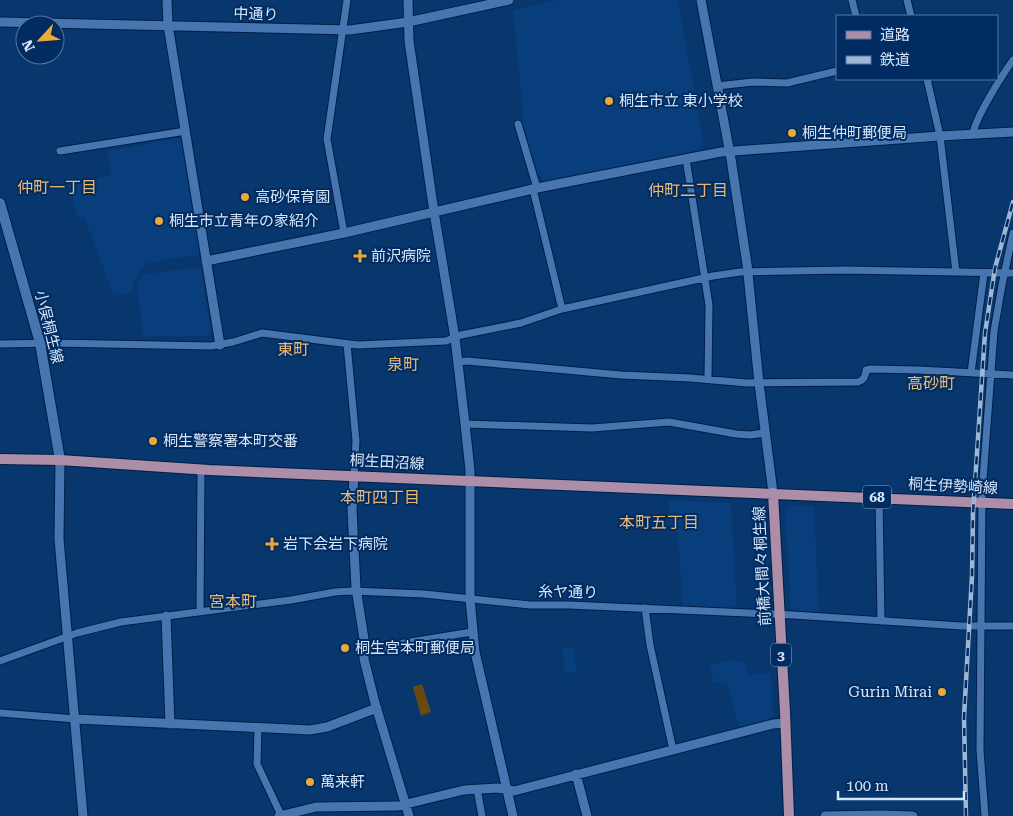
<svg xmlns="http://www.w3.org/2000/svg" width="1013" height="816" viewBox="0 0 1013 816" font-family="'Roboto Serif','Noto Sans JP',serif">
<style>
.built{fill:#083e7b}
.green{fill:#6a490f}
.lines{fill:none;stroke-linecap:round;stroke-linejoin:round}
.minor-casing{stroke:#001e46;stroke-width:9}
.tertiary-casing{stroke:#001e46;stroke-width:11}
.secondary-casing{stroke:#001e46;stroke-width:12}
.primary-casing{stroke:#001e46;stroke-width:12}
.minor{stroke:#4775b0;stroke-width:7}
.tertiary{stroke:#4775b0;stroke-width:9}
.secondary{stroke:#4775b0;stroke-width:10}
.primary{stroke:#ac8ea8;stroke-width:10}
.rail-casing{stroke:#9eb6d3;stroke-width:4.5}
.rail{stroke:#002c61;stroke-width:2.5;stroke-dasharray:8;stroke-linecap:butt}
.poi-dot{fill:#eca93a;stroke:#002c61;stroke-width:2}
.labels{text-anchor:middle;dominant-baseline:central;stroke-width:4;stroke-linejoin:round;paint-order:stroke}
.shield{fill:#002c61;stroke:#96aecb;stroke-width:1}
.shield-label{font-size:14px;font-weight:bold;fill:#d6e5f9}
.street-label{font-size:15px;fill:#d6e5f9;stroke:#002c61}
.poi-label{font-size:15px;fill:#d6e5f9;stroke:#002c61;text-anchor:start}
.neighbourhood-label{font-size:16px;fill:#e8b976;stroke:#002c61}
</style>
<rect width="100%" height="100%" fill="#07376d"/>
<path class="built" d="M558,0H678L704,146L701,147L702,150L544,182L542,175L538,176L522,123L523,113L513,10Z
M179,138L182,140L200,253L197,255L147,263L133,282V292L114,296L84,217L77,218L69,183L109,176L111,174L107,151Z
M201,267L211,332L210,335L202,336H143L137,284L145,274Z
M668,500L731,503L737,609L683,607L677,527L671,526Z
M790,505L814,506L819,615L791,612L785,511Z
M573,647L577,671L565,673L562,648Z
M735,660L740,662H746L747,675L771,673L773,716L767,720L739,727L726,681L714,683L710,664Z"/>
<path class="green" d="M422,684L431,712L421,716L413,687Z"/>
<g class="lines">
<defs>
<path id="minor" d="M852,0L856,16
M907,0L911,16
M927,79L940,136L956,272
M717,86L753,82L787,83L837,71
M518,124L537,188
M973,134C975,118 1003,74 1013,60
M60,151L186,131
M686,159L709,305L708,379
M533,189L562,309
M344,233L327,139L347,0
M0,344L53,343L211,346L233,342L262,333L358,345L446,341L461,335L521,323L562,309L713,276L740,272L845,270L1013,273
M347,344L356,441L354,476
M458,362L467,361L621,375L690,378L747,383L858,382C864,380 866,376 866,370L871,369L919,370L1013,375
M971,373L984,273
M465,424L592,428L669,422L736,434L750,435L765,433
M879,498L881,621
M645,608L650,645L673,750
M200,612L201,470
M364,653L404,643L472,632
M0,661L77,633L121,622L291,600L335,592L352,591L424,594L530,605H569L793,615L961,626H1013
M0,713L76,719
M258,728L257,764L281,815
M477,789L482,816
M985,816L980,750L982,493L994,331L1002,285L1013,233"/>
<path id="tertiary" d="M167,0L168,25L220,345
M408,0L409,41L434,212L455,338L465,424L470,470V599L475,652L513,816
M701,0L731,159L747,264L759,383L773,493
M0,22L350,30L408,22L509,0
M206,261L344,233L537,188L721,152L940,136L1013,132
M60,460L59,539L83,816
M354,476L352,510L356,588L364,639V659L375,703L409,816
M166,616L170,724
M76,719L310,730L327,727L377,708
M576,774L587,816
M279,816L316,807L398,806L464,790L497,788L514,791L773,724L785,723
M825,816L882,815L913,816"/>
<path id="secondary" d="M0,203L40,343L60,460"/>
<path id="primary" d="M0,459L60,460L209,470L1013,504
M773,493L785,712L789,816"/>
</defs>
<use href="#minor" class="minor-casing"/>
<use href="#tertiary" class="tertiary-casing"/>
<use href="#secondary" class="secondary-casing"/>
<use href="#primary" class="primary-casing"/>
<use href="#minor" class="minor"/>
<use href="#tertiary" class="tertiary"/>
<use href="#secondary" class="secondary"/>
<use href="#primary" class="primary"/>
<defs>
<path id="rail" d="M966,816L964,717L972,576L973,513L985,333L995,268L1013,202"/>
</defs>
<use href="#rail" class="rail-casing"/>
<use href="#rail" class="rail"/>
</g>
<g class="poi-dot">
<circle cx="609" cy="101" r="5"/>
<circle cx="792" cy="133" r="5"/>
<circle cx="245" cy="197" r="5"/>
<circle cx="159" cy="221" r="5"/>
<path d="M357.5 248.5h5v5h5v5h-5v5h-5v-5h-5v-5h5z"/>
<circle cx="153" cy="441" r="5"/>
<path d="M269.5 536.5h5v5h5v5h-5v5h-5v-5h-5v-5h5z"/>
<circle cx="345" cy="648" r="5"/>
<circle cx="942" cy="692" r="5"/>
<circle cx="310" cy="782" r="5"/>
</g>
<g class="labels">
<g class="shield">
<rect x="863" y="485.5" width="28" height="23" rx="4"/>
<rect x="771" y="643.5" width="20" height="23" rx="4"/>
</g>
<g class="shield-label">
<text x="877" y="497">68</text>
<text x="781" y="655">3</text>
</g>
<g class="street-label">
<text transform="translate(256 14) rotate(2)">中通り</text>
<text transform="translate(49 327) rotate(76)">小俣桐生線</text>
<text transform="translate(387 462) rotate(3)">桐生田沼線</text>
<text transform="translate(953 486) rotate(3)">桐生伊勢崎線</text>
<text transform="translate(762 566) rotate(-93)">前橋大間々桐生線</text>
<text transform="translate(568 592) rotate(1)">糸ヤ通り</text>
</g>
<g class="poi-label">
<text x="619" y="101">桐生市立 東小学校</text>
<text x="802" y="133">桐生仲町郵便局</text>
<text x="255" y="197">高砂保育園</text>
<text x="169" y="221">桐生市立青年の家紹介</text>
<text x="371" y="256">前沢病院</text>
<text x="163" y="441">桐生警察署本町交番</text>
<text x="283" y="544">岩下会岩下病院</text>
<text x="355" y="648">桐生宮本町郵便局</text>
<text x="932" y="692" text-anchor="end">Gurin Mirai</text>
<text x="320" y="782">萬来軒</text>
</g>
<g class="neighbourhood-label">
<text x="57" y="187">仲町一丁目</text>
<text x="688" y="190">仲町二丁目</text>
<text x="293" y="349">東町</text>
<text x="403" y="364">泉町</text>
<text x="931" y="383">高砂町</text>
<text x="380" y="497">本町四丁目</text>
<text x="659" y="522">本町五丁目</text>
<text x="233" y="601">宮本町</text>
</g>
</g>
<rect x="836" y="15" width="162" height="65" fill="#002c61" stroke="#56769e"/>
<rect x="846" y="31" width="25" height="8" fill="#ac8ea8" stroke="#56769e"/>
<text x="880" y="40" font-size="15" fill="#d6e5f9">道路</text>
<rect x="846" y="56" width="25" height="8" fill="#9eb6d3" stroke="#56769e"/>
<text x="880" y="65" font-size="15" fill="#d6e5f9">鉄道</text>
<g transform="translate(40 40) rotate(244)"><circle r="24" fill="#002c61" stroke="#56769e"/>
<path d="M0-4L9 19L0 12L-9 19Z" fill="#eca93a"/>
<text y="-8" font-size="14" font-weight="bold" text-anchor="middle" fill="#d6e5f9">N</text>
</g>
<path d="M838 791v8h126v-8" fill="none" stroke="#d6e5f9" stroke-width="2.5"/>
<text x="846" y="791" font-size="15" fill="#d6e5f9" stroke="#002c61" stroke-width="4" paint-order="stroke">100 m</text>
</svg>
